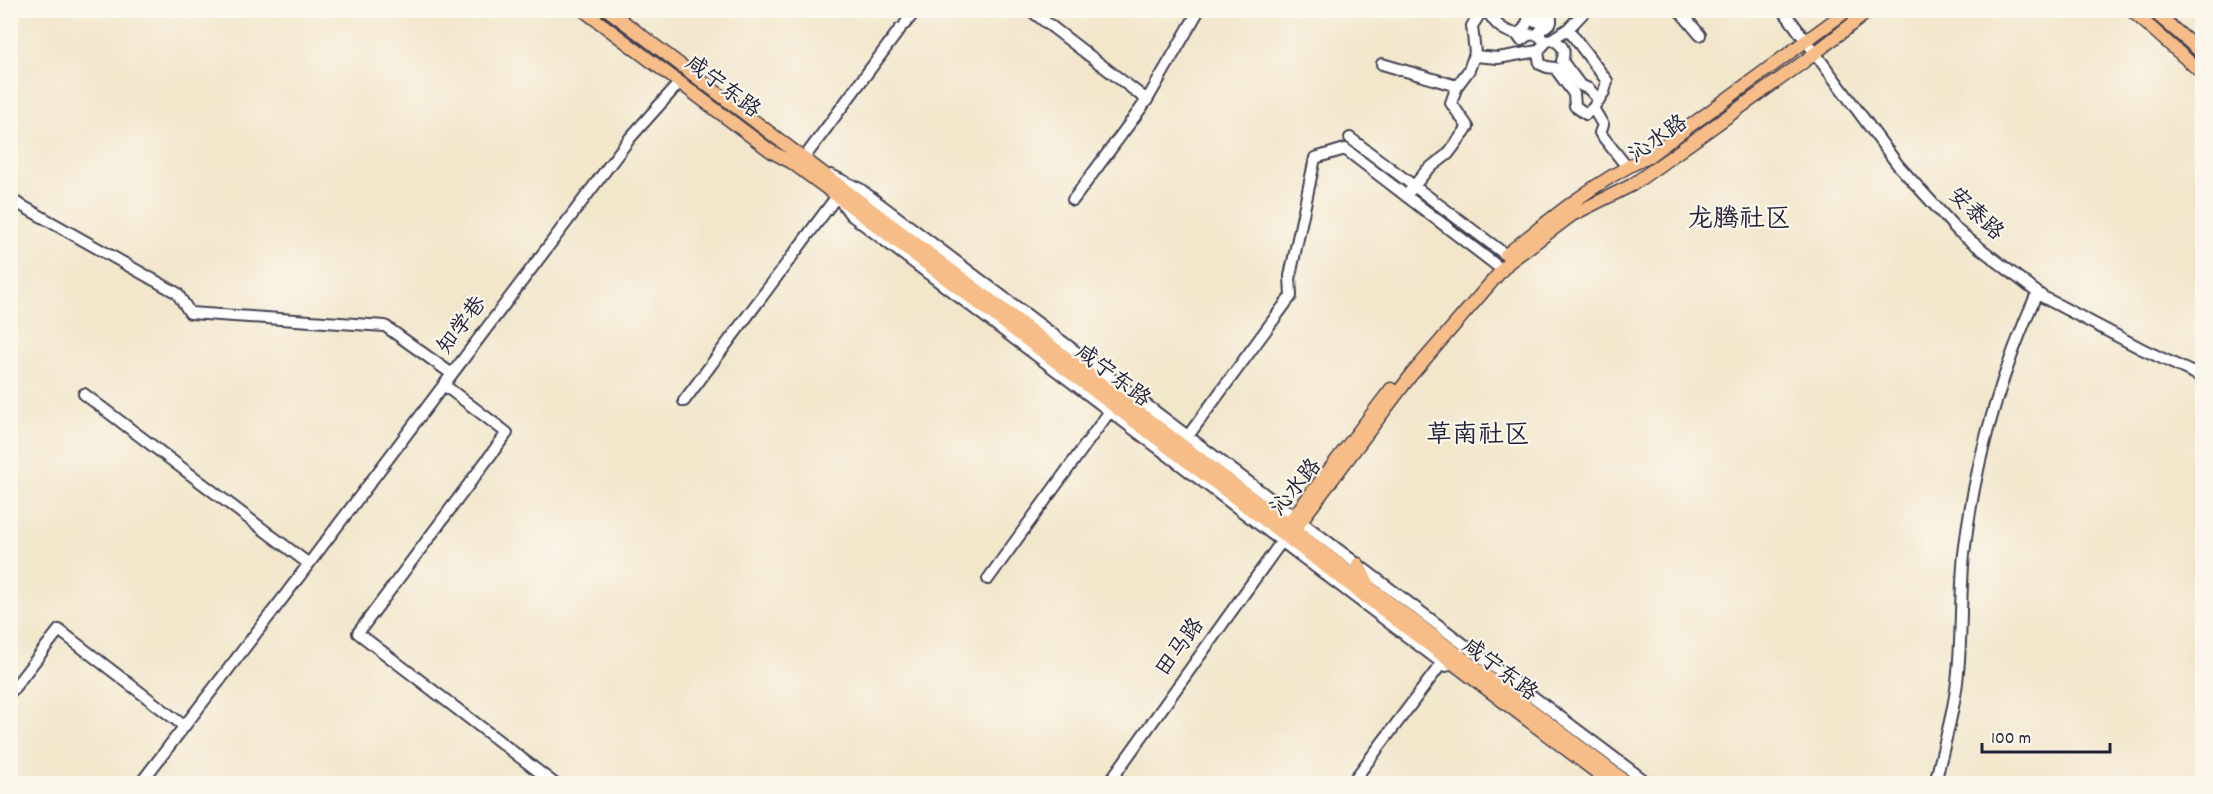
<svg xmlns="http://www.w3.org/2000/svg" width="2213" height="794" viewBox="0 0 2213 794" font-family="Dekko,'LXGW WenKai TC',sans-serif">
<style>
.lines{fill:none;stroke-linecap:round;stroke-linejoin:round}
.minor-casing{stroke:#413f51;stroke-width:14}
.major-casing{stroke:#413f51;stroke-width:15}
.minor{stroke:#fff;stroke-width:10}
.major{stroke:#f7bd88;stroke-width:12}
.labels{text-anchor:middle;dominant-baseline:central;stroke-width:4.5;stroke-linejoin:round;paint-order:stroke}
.street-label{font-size:22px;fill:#22223b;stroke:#fbf7ec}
.quarter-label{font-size:26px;fill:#22223b;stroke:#fbf7ec}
</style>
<rect width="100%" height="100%" fill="#fbf7ec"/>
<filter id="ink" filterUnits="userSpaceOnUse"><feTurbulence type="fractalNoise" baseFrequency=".0167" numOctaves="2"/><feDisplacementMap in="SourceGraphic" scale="12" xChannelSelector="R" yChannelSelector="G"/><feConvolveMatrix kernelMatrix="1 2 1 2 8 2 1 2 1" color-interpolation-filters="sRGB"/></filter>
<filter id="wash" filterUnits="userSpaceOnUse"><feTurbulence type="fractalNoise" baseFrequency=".008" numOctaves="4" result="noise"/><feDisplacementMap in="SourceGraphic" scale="24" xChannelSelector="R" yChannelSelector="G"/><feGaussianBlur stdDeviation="1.35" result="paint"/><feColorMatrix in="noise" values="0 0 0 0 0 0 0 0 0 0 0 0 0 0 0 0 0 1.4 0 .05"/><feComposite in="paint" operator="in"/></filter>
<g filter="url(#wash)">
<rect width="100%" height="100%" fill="#f2e6cb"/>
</g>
<g filter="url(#ink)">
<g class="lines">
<defs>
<path id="minor" d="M1030,10L1147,100
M1467,10L1479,14
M1487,10C1495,24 1502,31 1517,34
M1525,10L1529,19L1539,22L1545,17L1551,19V22L1540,31V37L1546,42
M1586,10L1568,29L1607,81L1604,92L1593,108L1603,125L1600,133L1627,167
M1679,10L1700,35
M1783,10L1898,165L1958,231L2043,297L2142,349L2202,377
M1529,19L1524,29L1517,34L1521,40L1528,35L1540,34
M905,24L916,10
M1568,29L1552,39C1563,45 1566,50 1562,61L1580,85L1589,89L1599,100
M1552,39L1546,42L1538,51L1540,64L1547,67L1555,68L1574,94L1575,106L1586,114L1593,108
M1474,56L1498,58L1538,51
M1382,64L1457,86
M1350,138L1506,255
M804,158L900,29
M831,175L860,189L1649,784
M1406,196L1427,170L1448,154L1468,127L1451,103L1457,86L1469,70L1475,53L1472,26L1482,10
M10,199L177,293L190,313L385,326L452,374
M1073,200L1147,100L1199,10
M444,385L507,433L358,633L555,784
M84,394L309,564
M684,401L837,196L851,215L1446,666
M1188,436L1291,296L1290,276L1315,158L1345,149L1496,265
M988,579L1110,411
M10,693L59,630L184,726
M140,784L283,598L630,138L680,82
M1108,784L1284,538
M1351,784L1442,663
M1935,784C1943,747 1955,710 1958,672C1962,633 1960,593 1964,554C1974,464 2000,376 2037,293"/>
<path id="major" d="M583,10L772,152L791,162L837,196L1612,784
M608,10L1629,784
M2131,10L2202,73
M2152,10L2202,53
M1506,255C1551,218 1596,181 1649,156L1848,10
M1286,531L1287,525L1391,389
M1287,535L1294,531L1301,521L1412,374L1508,263L1572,215L1632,185L1805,61L1870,10
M1358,564L1369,585"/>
</defs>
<use href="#minor" class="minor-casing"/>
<use href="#major" class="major-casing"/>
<use href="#minor" class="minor"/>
<use href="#major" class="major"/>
</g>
</g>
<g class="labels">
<g class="street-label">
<text transform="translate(722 88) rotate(37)">咸宁东路</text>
<text transform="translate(1659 140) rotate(-35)">沁水路</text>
<text transform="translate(1975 215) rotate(43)">安泰路</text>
<text transform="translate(463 326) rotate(-53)">知学巷</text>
<text transform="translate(1112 377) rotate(37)">咸宁东路</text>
<text transform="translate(1297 488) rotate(-50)">沁水路</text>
<text transform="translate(1181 648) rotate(-54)">田马路</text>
<text transform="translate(1499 671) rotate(37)">咸宁东路</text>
</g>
<g class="quarter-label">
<text x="1739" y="220">龙腾社区</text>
<text x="1478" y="436">草南社区</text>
</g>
</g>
<rect width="2213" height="794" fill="none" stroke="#fbf7ec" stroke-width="36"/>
<path d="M1982 743v9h128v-9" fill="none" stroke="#22223b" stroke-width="3"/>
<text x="1991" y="743" font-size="18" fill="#22223b" stroke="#fbf7ec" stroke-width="4.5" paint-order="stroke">100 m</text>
</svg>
